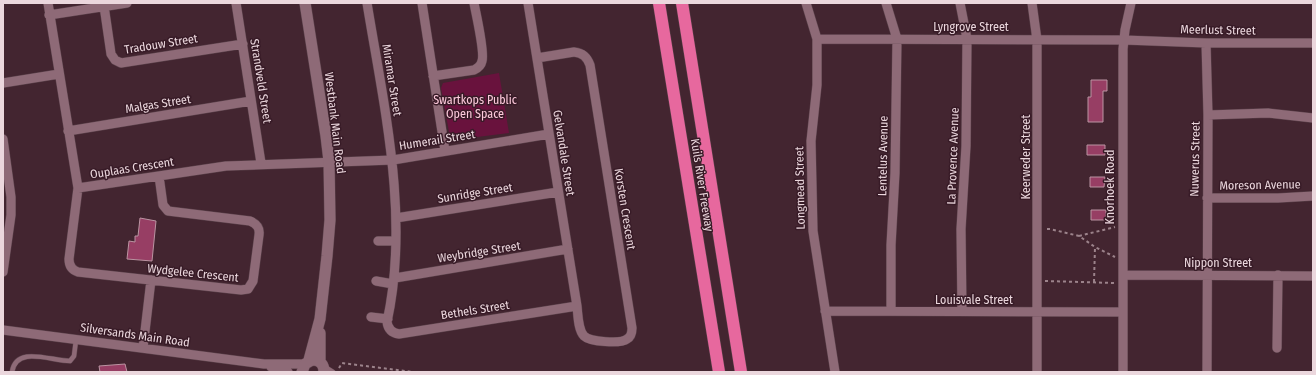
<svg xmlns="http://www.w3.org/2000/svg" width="1316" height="375" viewBox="0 0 1316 375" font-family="'Fira Sans Condensed',sans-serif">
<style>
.green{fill:#69123d}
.building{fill:#973e64;stroke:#bb94a2}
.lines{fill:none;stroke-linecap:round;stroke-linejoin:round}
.service-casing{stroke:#5b424b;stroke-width:5.5}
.minor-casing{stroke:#5b424b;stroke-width:10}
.tertiary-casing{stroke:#5b424b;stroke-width:12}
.motorway-casing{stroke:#5b424b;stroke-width:13}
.path{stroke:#9c838b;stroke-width:2;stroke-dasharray:3 3;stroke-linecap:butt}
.service{stroke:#8e6a77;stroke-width:4.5}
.minor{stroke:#8e6a77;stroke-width:9}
.tertiary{stroke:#8e6a77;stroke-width:11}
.motorway{stroke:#e7689e;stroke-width:12}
.labels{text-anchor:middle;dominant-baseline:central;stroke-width:3;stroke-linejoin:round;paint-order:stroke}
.street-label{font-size:12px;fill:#ebd7dd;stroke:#381b27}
.park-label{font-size:12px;fill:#fecadc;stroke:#381b27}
</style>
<rect width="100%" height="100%" fill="#432530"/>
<path class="green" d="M499,73L509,133L453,140L450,137L441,88L443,83Z"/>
<path class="building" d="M1091,80H1107V91H1103V122H1088V97H1091Z
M1087,145H1105V155H1087Z
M1090,177H1105L1104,187H1090Z
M1091,210H1106V220H1091Z
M140,218L156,221L152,261L127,259L129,241L135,242V236H138Z
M125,364L127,372H100L99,366Z"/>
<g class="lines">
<defs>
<path id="service" d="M325,367L333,372
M12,372C16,345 51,361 70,361L74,356L76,340"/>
<path id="minor" d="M48,3L78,188L226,166L393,160L549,134
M236,3L261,163
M367,3C384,107 410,217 387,322C388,329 392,333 399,334L577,306
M422,3L445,151
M528,3L577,306C578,315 578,330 584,336C590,342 621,344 627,339C631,337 632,333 632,328L590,65C587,57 583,53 574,52L537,58
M806,3L817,39V85L811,141L813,231L835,372
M886,3L897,39L895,173L891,245V311
M960,3L967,39L966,146L961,229L962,311
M1032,3L1037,40V372
M104,6L111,54L115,60L121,63L243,44
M49,15L127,3
M817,39L1124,40L1206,43H1313
M1206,43L1208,115L1207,372
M433,76L474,70C478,68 481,66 482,61C485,52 476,14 474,3
M3,83L59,74
M1208,115L1268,113L1313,118
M68,131L251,101
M3,139L11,197V215L3,272
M78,188L69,259C69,266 72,270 78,272L241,290L248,289L253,281L259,235C260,228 257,224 250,221L168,211L163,205L159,176
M1207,198H1278L1313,196
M396,218L558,192
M378,241H395
M1123,275L1313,276
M395,278L568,249
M376,281L393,284
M825,311L1123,312
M371,317L388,319
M3,330L264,364H305
M143,348L151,280
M1277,348L1278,275
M271,367L288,372
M1123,372V49L1125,30L1131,3"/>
<path id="tertiary" d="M305,3L326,136L329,161L330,220L327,256L320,319L309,360
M320,333V362
M302,372L305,364L312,360C320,360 324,364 324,372"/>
<path id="motorway" d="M659,3L719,372
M682,3L741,372"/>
</defs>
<use href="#service" class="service-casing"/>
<use href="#minor" class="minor-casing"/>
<use href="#tertiary" class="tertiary-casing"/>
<use href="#motorway" class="motorway-casing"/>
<path class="path" d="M1047,229H1050L1079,236L1095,247L1115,257
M1079,236L1115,227
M1045,281L1115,283
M1094,282L1095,247
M339,368L342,363L413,372"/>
<use href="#service" class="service"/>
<use href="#minor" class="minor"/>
<use href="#tertiary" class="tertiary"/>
<use href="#motorway" class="motorway"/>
</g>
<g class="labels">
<g class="street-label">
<text x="971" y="27">Lyngrove Street</text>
<text transform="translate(1218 30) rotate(1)">Meerlust Street</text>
<text transform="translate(161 44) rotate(-9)">Tradouw Street</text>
<text transform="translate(392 80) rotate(81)">Miramar Street</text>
<text transform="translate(261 81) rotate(81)">Strandveld Street</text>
<text transform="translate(158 104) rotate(-9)">Malgas Street</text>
<text transform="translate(335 123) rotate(83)">Westbank Main Road</text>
<text transform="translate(437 140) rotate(-9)">Humerail Street</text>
<text transform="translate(564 153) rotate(81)">Gelvandale Street</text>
<text transform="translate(883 156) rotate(-89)">Lentelus Avenue</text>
<text transform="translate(953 156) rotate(-88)">La Provence Avenue</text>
<text transform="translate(1026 157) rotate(-90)">Keerweder Street</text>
<text transform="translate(1195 159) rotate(-89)">Nuwerus Street</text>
<text transform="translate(132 168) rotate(-9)">Ouplaas Crescent</text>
<text transform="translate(702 185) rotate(81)">Kuils River Freeway</text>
<text transform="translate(1260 185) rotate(-1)">Moreson Avenue</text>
<text transform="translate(1110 187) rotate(-90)">Knorhoek Road</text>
<text transform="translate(800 188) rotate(-91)">Longmead Street</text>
<text transform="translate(475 193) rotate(-9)">Sunridge Street</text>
<text transform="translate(625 209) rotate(81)">Korsten Crescent</text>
<text transform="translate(479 252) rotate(-9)">Weybridge Street</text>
<text x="1218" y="263">Nippon Street</text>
<text transform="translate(193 273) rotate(6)">Wydgelee Crescent</text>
<text x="974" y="300">Louisvale Street</text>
<text transform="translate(475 310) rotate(-9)">Bethels Street</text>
<text transform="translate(135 335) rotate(8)">Silversands Main Road</text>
</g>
<g class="park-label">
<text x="475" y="100">Swartkops Public<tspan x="475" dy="14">Open Space</tspan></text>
</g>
</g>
<rect width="1316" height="375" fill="none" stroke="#ebd7dd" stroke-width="8"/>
</svg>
